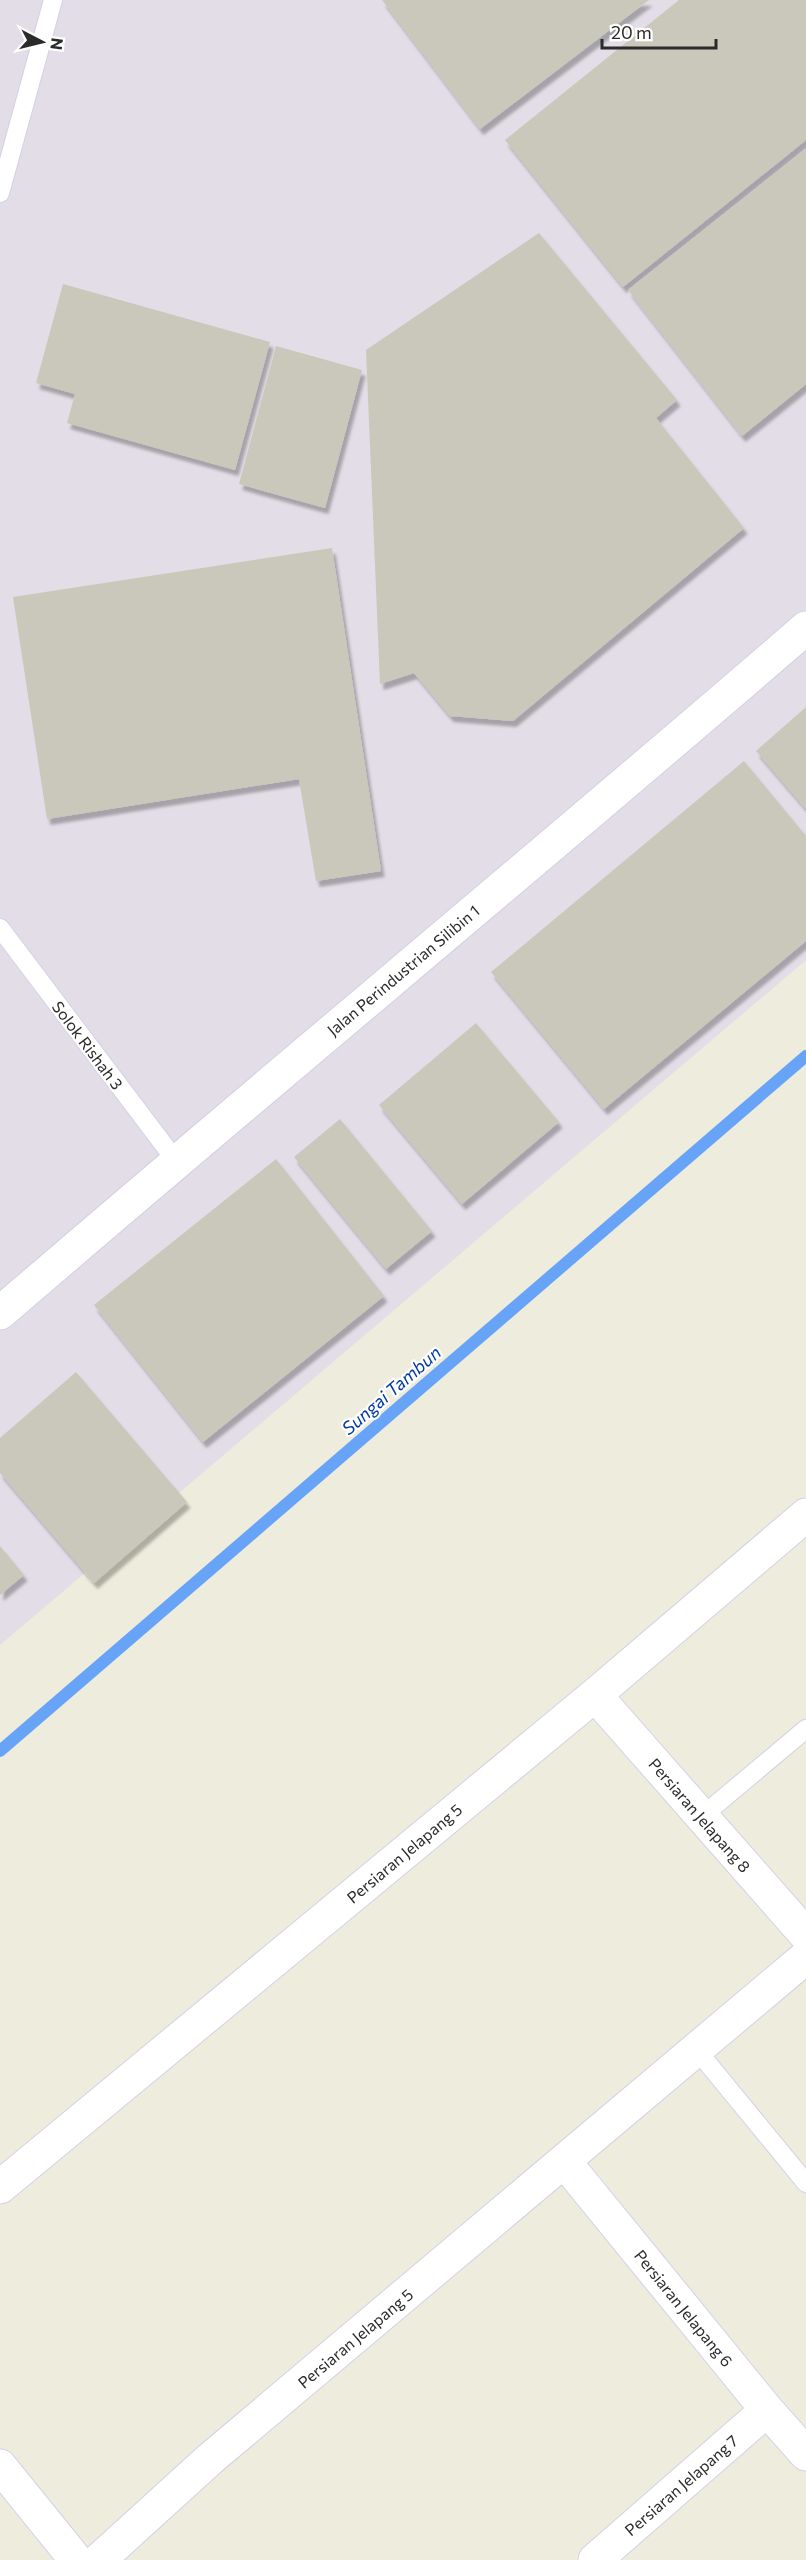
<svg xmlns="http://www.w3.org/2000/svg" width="806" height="2560" viewBox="0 0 806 2560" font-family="Commissioner,sans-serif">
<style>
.industrial{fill:#e2dde6}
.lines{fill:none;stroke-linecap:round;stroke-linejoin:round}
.stream{stroke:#67a4f7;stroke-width:12}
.building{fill:#c9c8bb;filter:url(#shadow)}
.lane-casing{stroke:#d3d1e5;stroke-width:20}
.street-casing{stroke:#d3d1e5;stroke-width:35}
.lane{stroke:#fff;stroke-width:18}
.street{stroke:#fff;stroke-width:33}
.labels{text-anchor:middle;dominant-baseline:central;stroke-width:4.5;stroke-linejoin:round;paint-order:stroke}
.street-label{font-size:16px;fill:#2b2b2b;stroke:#fff}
.water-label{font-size:18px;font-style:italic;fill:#033ba6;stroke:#fff}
</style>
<defs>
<filter id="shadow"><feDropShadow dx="3.5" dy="6" stdDeviation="1.5" flood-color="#0004"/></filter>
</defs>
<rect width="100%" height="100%" fill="#eeecdc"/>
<path class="industrial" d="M0,0H806V960L0,1645Z"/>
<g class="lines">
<path class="stream" d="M0,1751L806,1056"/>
</g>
<path class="building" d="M382,0H649L480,129Z
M679,0H806V140L623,287L505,140Z
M806,149V384L742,436L628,290Z
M539,233L677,400L656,418L744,528L513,721L450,716L414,673L380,684L366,350Z
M63,284L270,342L235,470L67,423L75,394L36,383Z
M276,346L362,370L325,508L239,484Z
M332,548L381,871L316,881L299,779L47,819L13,597Z
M806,707V809L756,751Z
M744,761L806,836V941L604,1109L491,972Z
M476,1023L559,1122L462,1204L379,1105Z
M340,1119L432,1231L386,1269L294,1157Z
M276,1159L384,1296L203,1442L94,1305Z
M76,1372L187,1502L94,1583L0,1473V1438Z
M0,1546L24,1575L0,1595Z"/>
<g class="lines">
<defs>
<path id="lane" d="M0,193L53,0
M0,928L176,1161
M701,1817L806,1729
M696,2049L806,2183"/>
<path id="street" d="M0,1313C267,1083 539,859 806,628
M595,1695L806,1935
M564,2161L767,2410L806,2454
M0,2187L595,1695L806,1515
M0,2466L76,2560
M99,2560L210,2459L806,1957
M595,2560L767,2410"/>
</defs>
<use href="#lane" class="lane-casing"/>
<use href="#street" class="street-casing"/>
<use href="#lane" class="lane"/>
<use href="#street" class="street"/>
</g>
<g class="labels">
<g class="street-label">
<text transform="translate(403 970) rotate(-40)">Jalan Perindustrian Silibin 1</text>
<text transform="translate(88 1045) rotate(53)">Solok Rishah 3</text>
<text transform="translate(700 1815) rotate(49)">Persiaran Jelapang 8</text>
<text transform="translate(404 1853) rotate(-40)">Persiaran Jelapang 5</text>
<text transform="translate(684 2308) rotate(51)">Persiaran Jelapang 6</text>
<text transform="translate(355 2338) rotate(-40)">Persiaran Jelapang 5</text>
<text transform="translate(681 2485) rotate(-41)">Persiaran Jelapang 7</text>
</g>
<g class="water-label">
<text transform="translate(391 1390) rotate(-41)">Sungai Tambun</text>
</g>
</g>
<g transform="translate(42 42) rotate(97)" stroke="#ffffff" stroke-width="4.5" paint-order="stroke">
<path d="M0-4.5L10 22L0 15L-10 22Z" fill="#2b2b2b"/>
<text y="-9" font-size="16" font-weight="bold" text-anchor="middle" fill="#2b2b2b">N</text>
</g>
<path d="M602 39v9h114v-9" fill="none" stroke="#2b2b2b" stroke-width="3"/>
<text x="611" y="39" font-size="18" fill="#2b2b2b" stroke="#ffffff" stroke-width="4.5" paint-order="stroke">20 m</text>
</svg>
